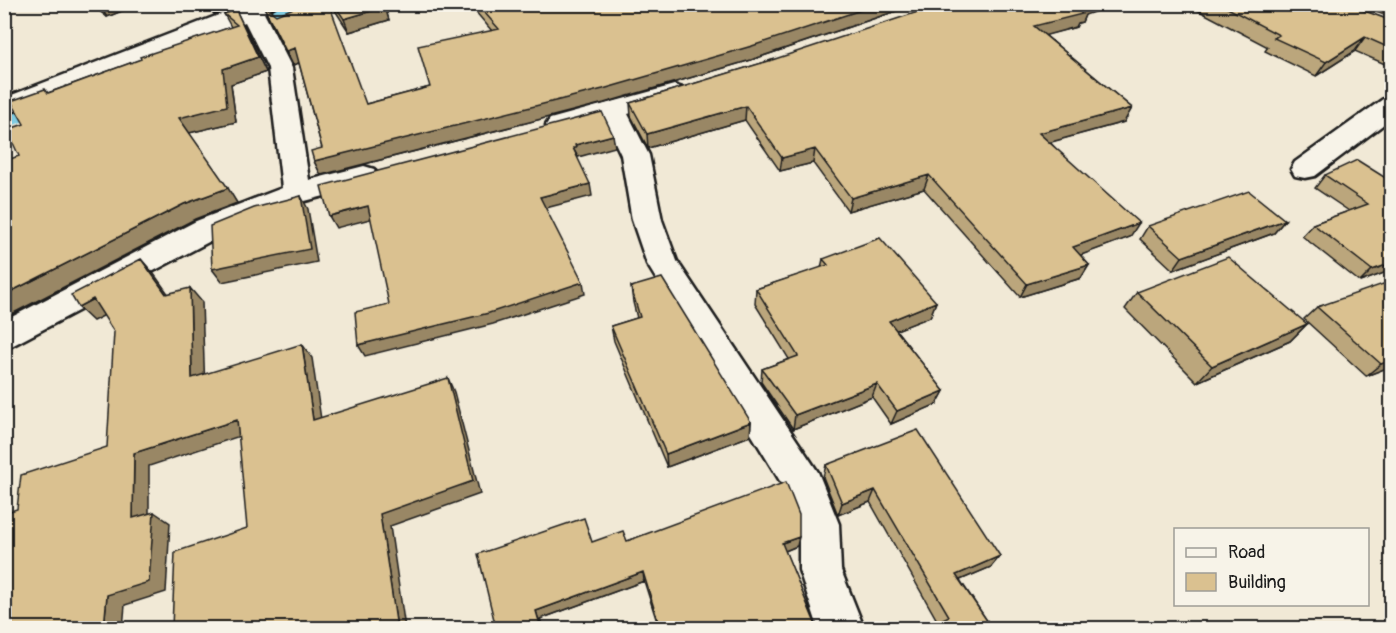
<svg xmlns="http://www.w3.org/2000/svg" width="1396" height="633" viewBox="0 0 1396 633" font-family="Pangolin,sans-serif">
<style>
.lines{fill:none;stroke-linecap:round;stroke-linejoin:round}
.canal{fill:#81cce2;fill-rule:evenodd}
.street-casing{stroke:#1c1c1c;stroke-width:5}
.street{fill:#f7f3e8;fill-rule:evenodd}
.wall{fill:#bba67c;stroke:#1c1c1c;stroke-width:1.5}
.shaded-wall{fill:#998765;stroke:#1c1c1c;stroke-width:1.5}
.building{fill:#dac190;stroke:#1c1c1c;stroke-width:1.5}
</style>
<rect width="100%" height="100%" fill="#f1e9d6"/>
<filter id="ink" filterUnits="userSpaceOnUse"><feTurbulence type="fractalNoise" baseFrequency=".0167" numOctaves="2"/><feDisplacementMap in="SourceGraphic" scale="12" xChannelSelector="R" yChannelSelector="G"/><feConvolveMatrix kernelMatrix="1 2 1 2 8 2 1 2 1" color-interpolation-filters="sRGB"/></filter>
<g filter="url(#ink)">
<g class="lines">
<path class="canal" d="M264,4H301L297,10L203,49L193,51L183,49L179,43L183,37Z
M66,85L77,88L81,94L77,100L4,129V108Z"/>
<defs>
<path id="street" d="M247,4H278L264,13L292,68L309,180L364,166L374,169L378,176L374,183L305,201L218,237L4,350V321L196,221L282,188L268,68L245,22L4,115V98Z
M674,85L683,88L687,93L683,98L628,114L649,155L662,220L677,261L818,472L839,524L841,570L864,628L818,627L799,570V524L788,494L647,264L632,220L621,155L605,121L559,133L550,131L546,125L550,119Z
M1392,97V118L1315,176L1305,178L1295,176L1291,169L1295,162L1383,99Z"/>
</defs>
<use href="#street" class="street-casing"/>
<use href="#street" class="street"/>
</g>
<path class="wall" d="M90,4H139L107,17Z
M202,4H240L214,14Z
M331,4H383L385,7L389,20L349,32Z
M469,4H917L751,60L604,103L321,175L314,161L322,148L299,63L293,65L263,5L366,104L430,87L492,31Z
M1186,4H1346L1392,21V67L1355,51L1316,76L1265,51L1268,47Z
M1355,4H1392V18Z
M224,14L244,25L266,72L231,84L236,122L189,133L237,203L195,219L19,156L24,124L48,93L231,27Z
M1085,15L1082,22L1078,23L1076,27L1045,35L1132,108L1124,122L1050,142L1130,237L1080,255L1089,265L1081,278L1020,297L924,189L848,211L813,163L780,171L745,120L648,148L631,116L630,103L772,60Z
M1325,175L1392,182V270L1360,282L1302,236L1313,224L1349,211L1315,188Z
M1285,220L1274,233L1173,270L1140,239L1148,226Z
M823,259L936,302L930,317L896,330L944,391L937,404L891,424L872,397L793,429L761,382L762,369L789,359L755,304L756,289L821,268Z
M631,287L751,422L750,436L667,467L614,341L611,326L637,318L633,302Z
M1137,292L1307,324L1290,341L1197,382L1125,309Z
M1392,292V366L1366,376L1304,319L1317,307Z
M826,465L1000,556L991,567L960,580L992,628L938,622L870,502L838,515L823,477Z
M627,541L797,546L785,551L817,628H659L644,581L540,619L543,628H496L592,542Z"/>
<path class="shaded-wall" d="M111,4H139L107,17L101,8Z
M211,4H240L214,14L209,5Z
M879,4H917L751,60L604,103L321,175L314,161Z
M1082,4H1117L1085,15L1082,22L1078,23L1076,27L1029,40L1034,26Z
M385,7L389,20L349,32L344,19Z
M236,10L266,72L231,84L236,122L189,133L179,118L223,69L258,57Z
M1365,37L1355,51L1316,76L1326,62Z
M295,48L301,62L293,65L286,51Z
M746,106L745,120L648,148L647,134Z
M1132,108L1124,122L1033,147L1039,133Z
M613,135L615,147L578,157L573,148L575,145Z
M815,149L813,163L780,171L782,158Z
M929,175L924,189L848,211L851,198Z
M590,184L592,196L542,209L540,197Z
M228,188L237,203L195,219L4,318V295L184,204Z
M301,196L308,209L317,262L222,282L212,269Z
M368,206L374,218L336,228L329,216Z
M1285,220L1274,233L1173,270L1182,257Z
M1139,223L1130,237L1065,261L1073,247Z
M141,259L154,274L179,309L166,294Z
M1392,263V270L1360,282L1372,270Z
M1089,265L1081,278L1020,297L1027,284Z
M583,282L585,294L493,324L365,356L358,345Z
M190,288L202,302L205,392L192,378Z
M93,299L107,314L93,321L78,307Z
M936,302L930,317L884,335L889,321Z
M1307,324L1290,341L1197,382L1212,366Z
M302,344L312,358L323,433L313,420Z
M1392,360V366L1366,376L1381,364Z
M448,378L454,392L480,494L390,526L405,628H397L380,514Z
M877,384L872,397L793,429L795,415Z
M944,391L937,404L891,424L897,411Z
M237,420L249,433L149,466V529L133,518L134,453Z
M751,422L750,436L667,467L666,454Z
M875,490L870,502L838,515L842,503Z
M154,512L170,523L166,592L125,605L123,628H104L107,595Z
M799,537L797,546L780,553L782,543Z
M1000,556L991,567L948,585L956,575Z
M643,572L644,581L540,619L543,628H541L536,611Z"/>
<path class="building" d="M96,4H111L101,8Z
M304,4H329L366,104L430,87L418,46L499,29L477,4H879L752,46L603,89L314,161L311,151L322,148L295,48L286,51L263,5L276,15Z
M334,4H383L385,7L344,19Z
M942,4H1082L1087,8L1078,11L1082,14L1034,26L1132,108L1039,133L1139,223L1073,247L1089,265L1027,284L929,175L851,198L815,149L782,158L746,106L647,134L630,103L772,60Z
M1220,4H1346L1392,21V49L1365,37L1326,62L1274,38L1279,35Z
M236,10L258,57L223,69L227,106L179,118L228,188L184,204L4,295V161L19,156L7,130L24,124L11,101L45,89L48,93L141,59L140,57L237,25L224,14Z
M602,112L613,135L575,145L576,148H573L590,184L540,197L583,282L489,313L358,345L355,312L389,304L368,206L329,216L321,186Z
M1357,160L1392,182V263L1372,270L1313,224L1368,204L1325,175Z
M1249,191L1285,220L1182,257L1148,226Z
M301,196L310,249L212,269L210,226L254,208Z
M880,238L936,302L889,321L944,391L897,411L877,384L795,415L762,369L798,356L756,289L828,265L823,259Z
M1228,257L1307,324L1212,366L1137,292Z
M141,259L166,294L190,288L192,378L302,344L313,420L448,378L473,481L380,514L397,628H172L175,552L247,528L237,420L134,453L133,518L154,512L149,582L107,595L104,628H4V513L17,509L21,475L107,447L114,332L93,299L78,307L71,295Z
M662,278L751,422L666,454L611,326L640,317L631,287Z
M1383,284L1392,292V360L1381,364L1317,307Z
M918,430L1000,556L956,575L992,628H925L949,616L875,490L842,503L826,465Z
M786,482L799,515V537L782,543L817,628H660L643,572L536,611L541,628H496L478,554L584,518L592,542L623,531L627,541Z"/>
</g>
<rect width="1396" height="633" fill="none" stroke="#f7f3e8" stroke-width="24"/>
<rect x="12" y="12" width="1372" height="609" fill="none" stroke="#1c1c1c" stroke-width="2" filter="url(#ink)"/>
<rect x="1174" y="528" width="195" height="78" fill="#f7f3e8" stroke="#9f9d96" stroke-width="1.5"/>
<rect x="1186" y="548" width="30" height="9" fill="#f7f3e8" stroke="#9f9d96" stroke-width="1.5"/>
<text x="1228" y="558" font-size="18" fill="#1c1c1c">Road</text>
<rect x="1186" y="573" width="30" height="18" fill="#dac190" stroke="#9f9d96" stroke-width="1.5"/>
<text x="1228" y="588" font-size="18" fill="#1c1c1c">Building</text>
</svg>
